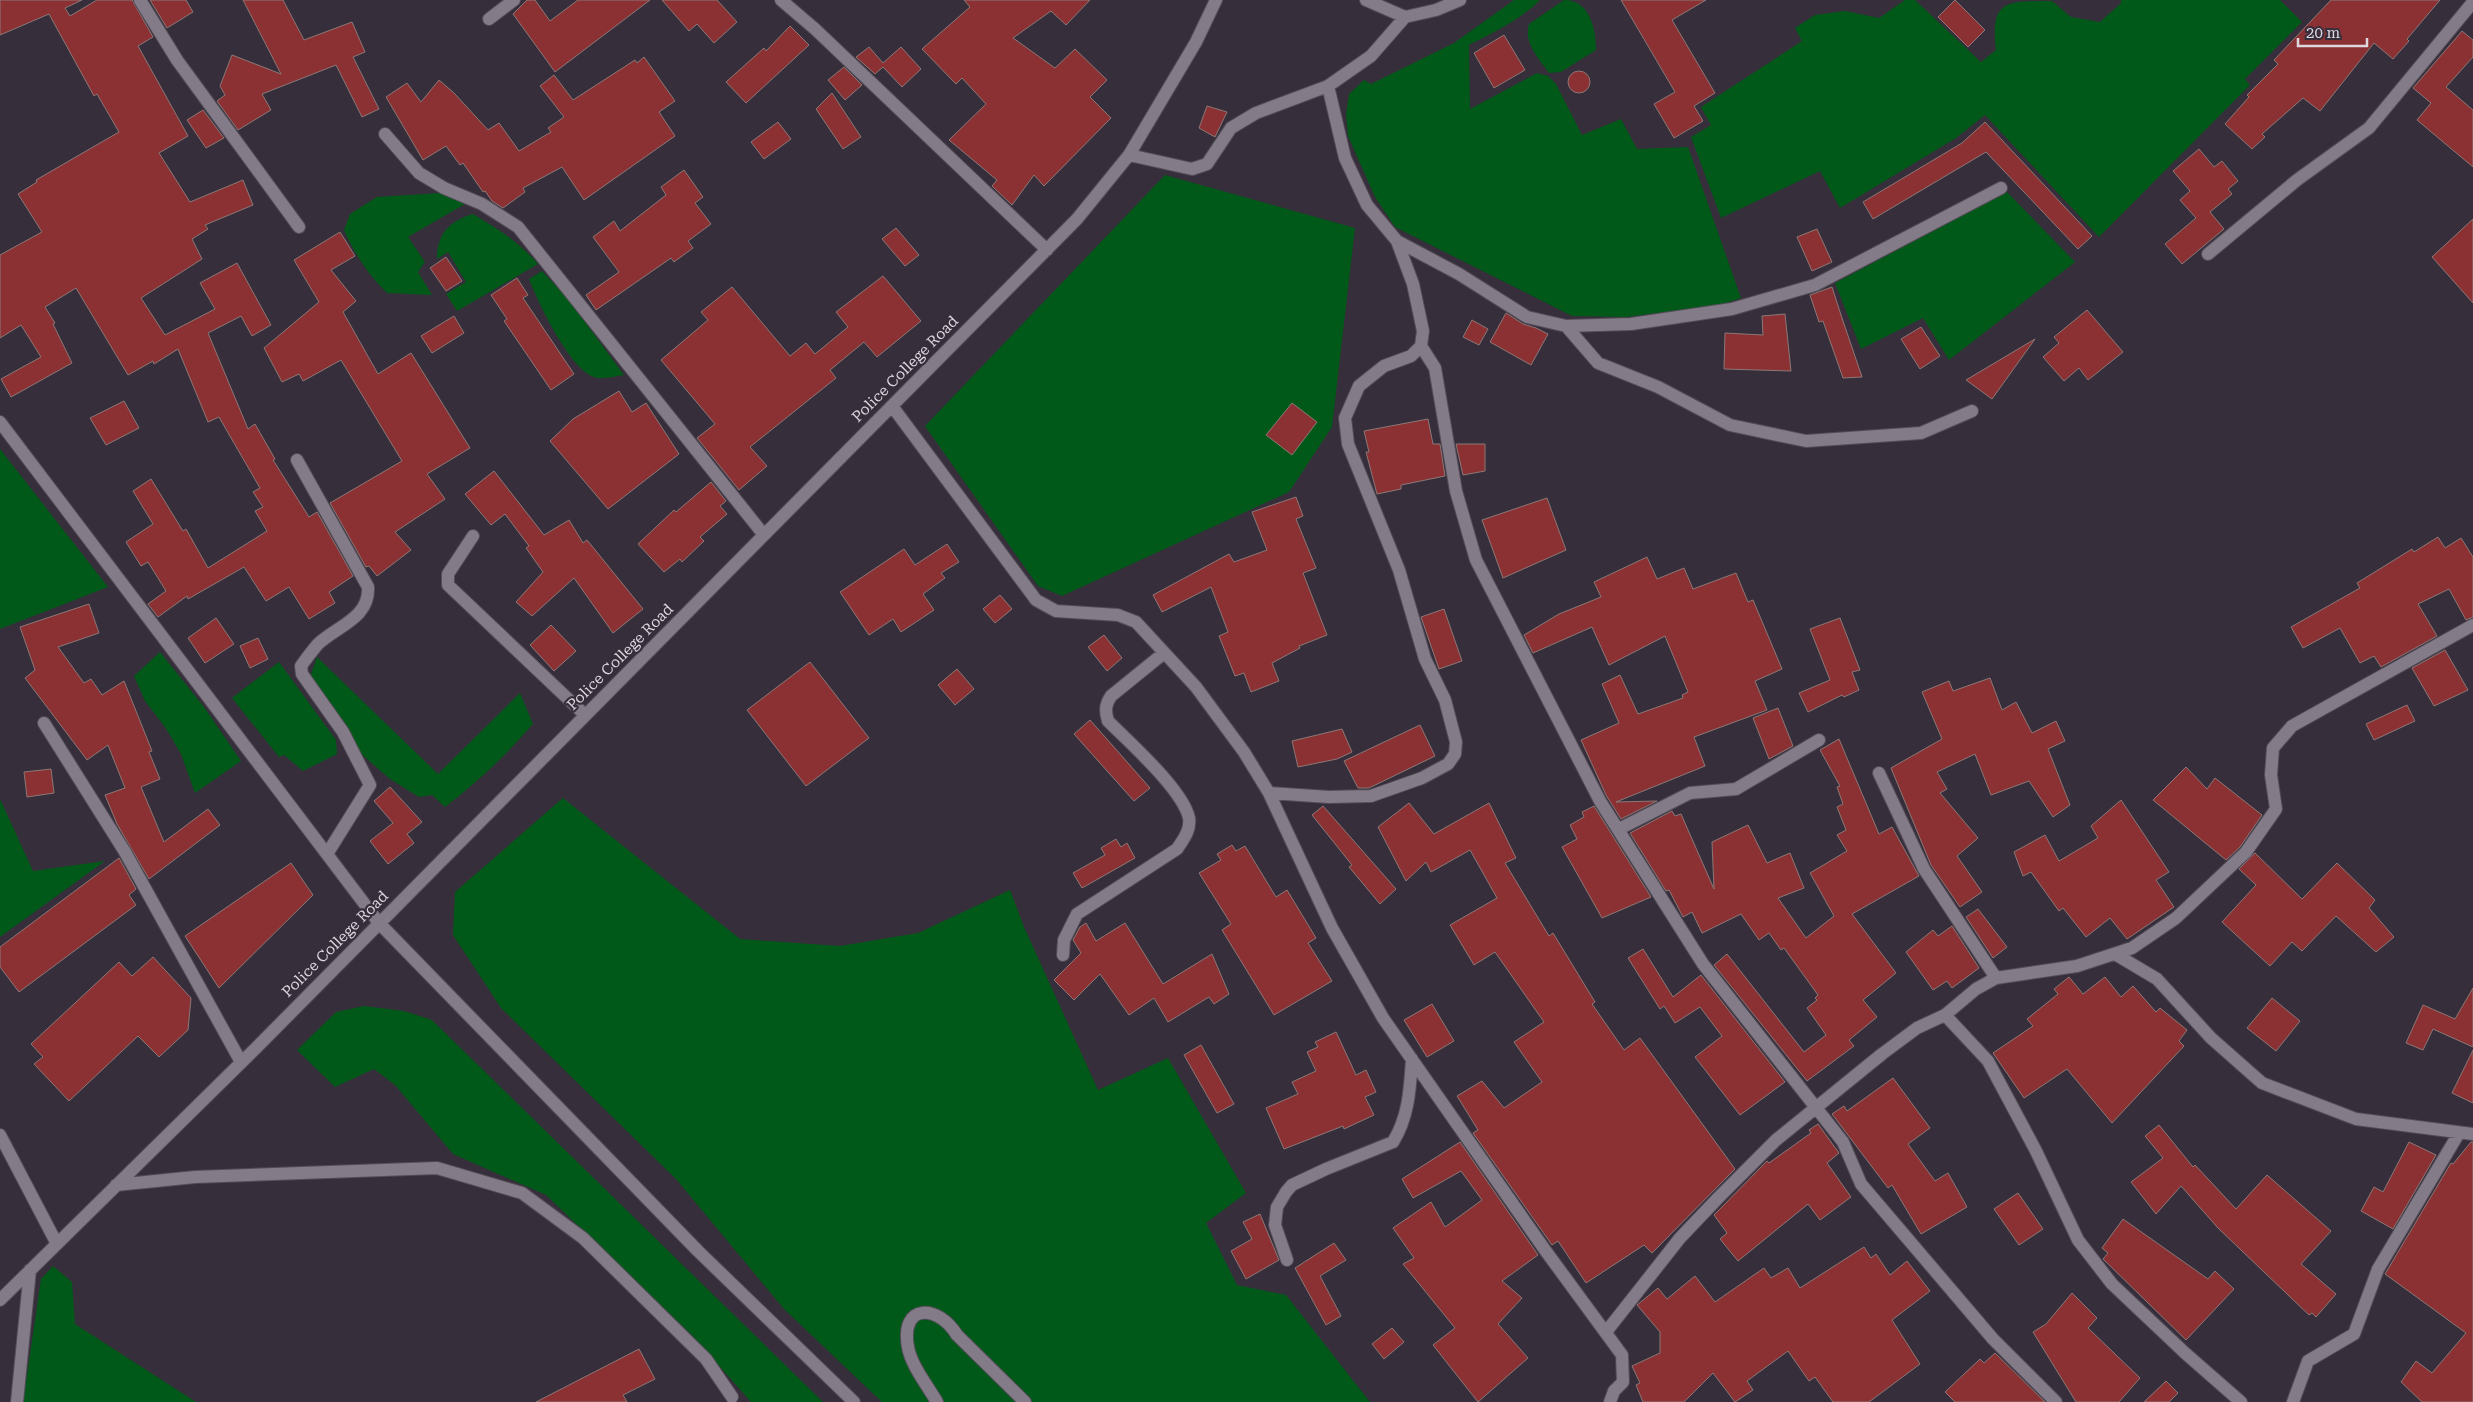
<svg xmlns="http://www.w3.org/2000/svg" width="2473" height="1402" viewBox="0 0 2473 1402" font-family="'Roboto Serif',serif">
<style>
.green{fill:#005918}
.building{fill:#8c3133;stroke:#8b7877}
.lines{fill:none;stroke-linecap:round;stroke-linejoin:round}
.minor-casing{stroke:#534d57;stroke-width:14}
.minor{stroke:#847b89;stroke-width:12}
.labels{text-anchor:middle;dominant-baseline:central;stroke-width:4.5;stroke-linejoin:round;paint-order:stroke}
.street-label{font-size:15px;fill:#ddd7df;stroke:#372e3b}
</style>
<rect width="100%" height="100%" fill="#372e3b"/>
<path class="green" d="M1514,0H1540C1520,20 1494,32 1469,45L1470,109L1537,73L1548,76L1556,84L1582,135L1621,119L1637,149L1688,147L1741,298L1720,305L1626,317L1572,316L1395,227L1375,197L1348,136L1346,114L1349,94L1364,80L1371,84L1454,43Z
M1564,0C1590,0 1596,29 1596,50L1561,72L1549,73C1539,59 1523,42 1529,24Z
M1905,0H1915L1981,62L1996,50C1990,0 2006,1 2052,1L2071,17L2100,22L2121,3V0H2280L2302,22L2245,79L2250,85L2099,237L1985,115L1956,138L1840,208L1820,171L1721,218L1691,137L1711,125L1701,107L1802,41L1795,28L1815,15L1845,11L1879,18Z
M1165,175L1355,228L1332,427L1289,492L1062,596L1038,586L925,426Z
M2007,192L2075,262L1949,360L1923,318L1861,349L1835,283Z
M440,193L465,204L408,237L425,262L418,272L432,295L387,293C368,274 355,255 344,230L350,214L377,197Z
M473,214C498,229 519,242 538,264L457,311L446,294L466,282L448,252L437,259C437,234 449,221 473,214Z
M542,271L568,299L624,375C616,376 605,379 597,378C571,373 538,302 529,279Z
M0,449L108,587L0,629Z
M160,652L204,707L241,761L195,793L181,754L165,727L145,701L134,676Z
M317,657L438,774L520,693L533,724C506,755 478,782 445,807L432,795L419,797L390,779L359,752L310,677Z
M279,662L336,740L337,754L303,771L284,755L279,757L232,698Z
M563,798L740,939L840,946L918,933L1010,890L1024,927L1098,1090L1168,1058L1246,1193L1206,1223L1237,1285L1286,1295L1370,1402H882L784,1309L676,1179L501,1008L453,935L455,892Z
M0,799L33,871L105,861L0,937Z
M364,1006L404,1011L432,1020L823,1402H751L691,1334L546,1195L453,1154L395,1085L374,1069L335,1087L297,1050L336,1012Z
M53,1266L72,1282L75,1324L196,1402H23L41,1279Z"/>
<path class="building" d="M0,0H82L65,8L70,16L97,0H132L153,37L138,46L188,136L159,153L190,202L243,180L253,205L205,225L208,229L192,239L202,259L141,298L165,335L215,309L200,283L237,263L271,325L252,336L241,316L208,333L248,429L255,424L275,459L273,460L309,517L317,512L353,576L329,592L335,603L309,619L289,587L266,601L244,567L188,599L187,596L158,617L148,604L166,591L148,562L141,566L126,542L153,524L133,491L151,479L183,531L186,529L208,568L267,531L255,511L263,507L253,492L260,488L219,417L208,422L178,349L154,364L153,361L128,375L76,288L45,307L55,323L53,324L72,363L11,397L1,379L41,357L21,325L0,338V255L42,232L18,194L37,182L36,180L119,132L97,94L94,96L49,14L0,35Z
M150,0H186L193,12L167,28Z
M243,0H283L304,40L352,22L365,52L353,57L379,109L362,117L336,65L262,94L271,110L238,130L217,101L225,95L220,86L232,55L281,74Z
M527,0H535L550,21L578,0H650L555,72L513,14Z
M662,0H717L737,22L714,43L697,24L689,31Z
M964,0H1090L1066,25L1051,11L1013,38L1055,68L1075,49L1107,80L1090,97L1111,118L1044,186L1034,175L1012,205L992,186L997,180L949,140L986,104L962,78L956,84L922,49L970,7Z
M1621,0H1706L1672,20L1715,93L1694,106L1703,121L1674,138L1654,104L1675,92Z
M1955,0L1985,30L1968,47L1938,17Z
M2331,0H2440L2407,39L2409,41L2393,59L2374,43L2320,111L2303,98L2262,134L2265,137L2252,149L2225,124L2249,97L2247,95L2278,64L2274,60Z
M790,26L809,45L746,103L726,82L764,48L766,51Z
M2462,31L2473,40V57L2446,87L2473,110V167L2417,120L2431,103L2413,88Z
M1504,35L1525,70L1494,88L1474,53Z
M869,47L883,63L901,47L921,69L902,87L883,67L875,74L856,57Z
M644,57L675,101L659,112L675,136L584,200L562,167L523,188L525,192L503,208L492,201L485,191L483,192L463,163L460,165L446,146L423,160L386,97L407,83L421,102L439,80L454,93L488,130L499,123L519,151L551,132L548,128L564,117L540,86L554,75L573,100L635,60L637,63Z
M844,67L862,85L845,100L828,80Z
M1568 82a11 11 0 1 1 22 0a11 11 0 1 1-22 0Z
M832,93L861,137L843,149L816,109Z
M1207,106L1227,112L1215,137L1199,128Z
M203,110L224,138L206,148L187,120Z
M778,122L791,139L764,159L751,142Z
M1985,122L2092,236L2078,249L1986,152L1873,219L1863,202L1962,143Z
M2199,149L2214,167L2222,161L2238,181L2228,189L2232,194L2210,212L2224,229L2182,264L2165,244L2196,218L2180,200L2190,191L2173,171Z
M684,170L703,197L695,203L711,224L688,241L693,248L674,262L671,258L596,310L586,295L619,272L593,237L614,221L620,231L666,195L661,187Z
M2473,219V303L2432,257Z
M896,228L919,255L905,266L882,239Z
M1817,229L1832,262L1812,271L1797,237Z
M340,232L355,256L331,270L356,301L343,312L378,374L411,353L470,448L427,474L445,499L395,532L411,550L377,576L369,566L366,567L330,503L402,461L341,360L303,381L299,374L282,382L264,348L319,302L294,260Z
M446,257L462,281L446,291L430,268Z
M883,276L921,321L877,357L864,342L830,370L836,378L750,447L767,466L739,490L697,438L715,424L661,360L708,320L701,312L732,287L790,356L806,343L815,354L848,327L836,312Z
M517,278L528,295L523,298L574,374L551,390L504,321L507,319L491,295Z
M1832,287L1841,315L1862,377L1843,378L1823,321L1819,322L1810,295Z
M2087,310L2123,352L2088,380L2079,368L2064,381L2043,357L2059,343L2054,337Z
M1506,313L1523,324L1536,328L1548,334L1531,365L1490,342Z
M1785,314L1791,371L1724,369L1725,333L1763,335L1762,316Z
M454,316L464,333L432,353L421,336Z
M1472,320L1488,329L1479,345L1463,337Z
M1921,327L1940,356L1920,369L1901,339Z
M2035,339L1992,399L1966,380Z
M619,391L632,412L646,403L679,454L608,509L550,441L573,419Z
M124,401L139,428L106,445L90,418Z
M1292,403L1317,422L1292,455L1266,435Z
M1428,419L1433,444H1440L1445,476L1401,485V489L1377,494L1366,452H1369L1364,431Z
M1456,444H1485V471L1463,475Z
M494,471L544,535L569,520L583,543L587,540L643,609L613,633L574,578L532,616L516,602L543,572L526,548L529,546L505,514L491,525L465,494Z
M711,482L726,501L720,506L727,514L700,537L704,541L682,562L680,559L664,572L638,544L674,510L676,512Z
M1296,497L1303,516L1296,519L1316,568L1303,573L1327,635L1299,646L1300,648L1272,663L1279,681L1251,692L1244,673L1235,676L1219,636L1228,632L1211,587L1162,612L1153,595L1229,554L1234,562L1267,550L1252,512Z
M1547,498L1566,550L1503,578L1482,520Z
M2438,537L2445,548L2461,538L2473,557V617L2466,620L2449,589L2418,604L2437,636L2381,667L2374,656L2360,663L2340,628L2303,648L2291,627L2360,588L2357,583L2412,549L2414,552Z
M947,544L959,562L941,573L945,578L923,594L934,610L901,632L893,619L869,635L840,592L904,549L915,565Z
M1647,557L1657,579L1684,568L1693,589L1736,573L1748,602L1753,600L1782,669L1755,681L1767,710L1694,737L1705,766L1616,802L1657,801L1621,819L1606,795L1581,740L1619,723L1602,684L1620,675L1638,714L1683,698L1682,695L1688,692L1665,636L1609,665L1592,627L1533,653L1524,635L1559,614L1601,597L1594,582Z
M1000,595L1012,609L995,623L983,609Z
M89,604L99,633L58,647L84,683L91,679L102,695L124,681L152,751L149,752L160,779L141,787L164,842L208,809L220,825L149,879L117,824L105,795L125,788L108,745L87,760L25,678L35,670L20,627Z
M1444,609L1462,661L1439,669L1421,617Z
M216,618L234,644L205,663L188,638Z
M1840,618L1860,670L1852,672L1859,690L1844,697L1842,695L1808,712L1799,693L1830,680L1810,629Z
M551,625L576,651L554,671L530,645Z
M1104,635L1122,658L1107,671L1088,647Z
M258,638L268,659L250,668L240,646Z
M2445,650L2468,690L2434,706L2412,668Z
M810,662L869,738L806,786L747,710Z
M957,669L974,689L955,705L938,685Z
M1990,678L2002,710L2016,702L2032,733L2056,721L2065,741L2048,749L2070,805L2053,817L2029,781L1991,795L1975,754L1937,772L1947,789L1940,793L1978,838L1957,856L1982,892L1960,907L1931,865L1891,768L1942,739L1922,692L1949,681L1953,691Z
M2407,705L2415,721L2374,740L2366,724Z
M1778,708L1793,746L1769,759L1753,718Z
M1090,720L1150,788L1134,801L1074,734Z
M1420,725L1435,756L1369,788H1358L1344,761Z
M1342,729L1352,752L1337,759L1298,767L1292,741Z
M1839,739L1879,834L1892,827L1919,876L1852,914L1896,973L1863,1000L1877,1017L1849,1040L1854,1046L1807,1081L1714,965L1727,954L1804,1052L1826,1035L1807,1008L1817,1000L1815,998L1818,995L1784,948L1781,950L1769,933L1759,940L1741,914L1702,933L1692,912L1683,917L1669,890L1666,891L1630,833L1672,811L1675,816L1681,814L1714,889L1712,842L1748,825L1767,863L1790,853L1804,888L1778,898L1806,938L1834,916L1810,873L1847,851L1837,835L1846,830L1837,807L1843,804L1837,787L1840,786L1820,750Z
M2186,767L2207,789L2215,778L2262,815L2240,847L2226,860L2153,800Z
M51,769L54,793L27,797L24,772Z
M390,787L422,822L407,834L414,843L388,864L370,841L393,823L374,801Z
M2121,800L2169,872L2156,880L2174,907L2127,939L2110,918L2086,937L2063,908L2059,911L2031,872L2023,876L2014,852L2045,835L2059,861L2098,838L2091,826Z
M1409,803L1434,834L1489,803L1516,858L1505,863L1549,936L1553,933L1595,1002L1592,1004L1624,1050L1640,1038L1735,1169L1652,1253L1644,1245L1586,1283L1558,1241L1552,1245L1473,1133L1478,1130L1457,1096L1482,1081L1504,1108L1542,1082L1514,1042L1544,1022L1495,952L1474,965L1450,925L1497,898L1470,850L1431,872L1426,862L1406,881L1378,827Z
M1323,806L1396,889L1380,904L1349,867L1352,865L1312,815Z
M1594,806L1651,897L1602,918L1562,847L1577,839L1570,825L1584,817L1582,812Z
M1116,839L1121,847L1127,843L1135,858L1082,888L1073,873L1105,855L1101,848Z
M1232,845L1236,851L1245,846L1276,897L1287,890L1316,938L1308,943L1332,981L1274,1015L1222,930L1231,924L1199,873L1221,860L1217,854Z
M2255,853L2302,899L2337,863L2375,900L2369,908L2394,937L2376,952L2336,916L2302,951L2292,942L2270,966L2222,922L2256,885L2239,869Z
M119,858L136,889L129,895L136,905L19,992L0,967V947Z
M291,863L313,895L219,988L185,936Z
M1978,909L2007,947L1993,958L1966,917Z
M1086,923L1096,941L1125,923L1163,984L1212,954L1229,994L1214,1004L1209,997L1168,1022L1154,998L1129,1015L1100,974L1074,1000L1054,980L1081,953L1073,940L1080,927Z
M1952,926L1979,968L1952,988L1947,981L1933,990L1906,952L1933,930L1938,936Z
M1643,949L1673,997L1701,975L1785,1082L1740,1115L1695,1057L1722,1036L1700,1007L1675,1023L1664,1006L1660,1009L1628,958Z
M153,957L191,998L188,1030L159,1057L138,1036L69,1101L34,1064L43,1057L31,1044L119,962L132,976Z
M2069,977L2083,994L2105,977L2121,997L2133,986L2156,1012L2160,1008L2187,1030L2179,1041L2184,1046L2112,1123L2067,1069L2024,1098L1993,1053L2033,1026L2027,1019L2058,994L2054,989Z
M2473,988V1047L2433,1029L2423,1050L2406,1043L2423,1005L2455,1019Z
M2272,998L2300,1021L2276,1051L2247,1028Z
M1432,1004L1454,1041L1427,1057L1404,1020Z
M1336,1032L1356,1075L1366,1070L1376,1092L1365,1097L1374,1115L1344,1129L1343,1126L1284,1149L1266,1108L1298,1094L1292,1082L1316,1071L1307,1052L1318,1047L1315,1042Z
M1201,1045L1234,1104L1217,1113L1184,1055Z
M2473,1050V1103L2452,1093Z
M1893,1078L1930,1128L1908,1144L1935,1181L1948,1173L1967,1207L1921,1234L1892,1185L1888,1188L1832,1114L1844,1106L1847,1111Z
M1818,1124L1839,1153L1827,1163L1851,1197L1820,1220L1808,1204L1738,1261L1720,1239L1727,1233L1714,1215L1767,1161L1769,1163L1811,1133L1809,1130Z
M2159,1125L2193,1167L2195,1165L2236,1209L2267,1175L2331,1231L2301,1264L2336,1294L2316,1317L2312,1313L2309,1315L2218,1228L2181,1186L2156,1214L2131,1182L2163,1158L2145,1136Z
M1460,1142L1538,1255L1502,1281L1522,1298L1498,1324L1528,1358L1478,1402L1433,1345L1455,1328L1403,1264L1414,1258L1393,1228L1431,1202L1445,1227L1482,1200L1461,1171L1413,1198L1402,1179Z
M2409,1142L2436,1155L2393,1229L2361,1211L2374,1187L2383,1192Z
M2471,1142H2473V1402H2422L2401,1382L2416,1361L2432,1373L2466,1333L2385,1274L2451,1163L2453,1164Z
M2018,1193L2043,1229L2019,1245L1994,1209Z
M1260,1214L1279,1260L1246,1279L1231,1251L1252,1239L1243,1222Z
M2123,1219L2208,1279L2215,1271L2234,1289L2186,1340L2103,1259L2108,1253L2102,1248Z
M1334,1243L1346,1260L1320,1276L1341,1316L1326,1325L1295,1268Z
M1864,1247L1871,1258L1876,1254L1890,1275L1907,1261L1930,1291L1892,1320L1920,1364L1869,1402H1833L1815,1377L1809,1381L1788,1351L1747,1381L1753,1390L1735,1402L1713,1373L1684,1402H1643L1636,1385L1640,1383L1632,1366L1660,1353V1332L1637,1305L1658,1288L1667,1299L1695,1276L1715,1302L1764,1268L1771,1278L1788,1268L1800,1288Z
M2072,1293L2097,1318L2088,1328L2140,1378L2119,1402H2076L2033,1332L2046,1324Z
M1392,1328L1404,1342L1384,1359L1372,1344Z
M639,1349L655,1379L623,1395L627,1402H536Z
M1995,1353L2045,1402H1955L1945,1392L1980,1359L1984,1363Z
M2166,1381L2178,1393L2169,1402H2144Z"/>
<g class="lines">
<defs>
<path id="minor" d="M140,0L177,60L299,227
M781,0L815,29L1047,250
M1366,0L1405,17L1436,10L1460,0
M489,19L514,0
M385,134L419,173L444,188L482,204L518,227L764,535
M1129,155L1192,169L1207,164L1231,128L1256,113L1328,86
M1397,241L1459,274L1527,317L1566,326L1631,324L1732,309L1815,285L2001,188
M2208,254L2297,180L2369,128L2473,2
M1566,326L1598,363L1658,387L1730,425L1806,441L1921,433L1972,411
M1421,346L1435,368L1456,491L1476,560L1600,801L1703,964L1843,1142L1861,1184L1993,1339L2056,1402
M892,406L1036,600L1056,611L1118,615L1136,622L1196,687L1244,752L1269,793L1332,928L1383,1018L1545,1250L1622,1355L1623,1382L1614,1391L1610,1402
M0,422L379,923L698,1251L854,1402
M297,460L368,587C370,618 337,626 318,644C312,651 306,659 301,666L302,674L343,732L370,785L327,854
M473,536L448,574V585L585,715
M44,723L125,852L241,1062
M1879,773L1924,869L1996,978
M1269,793L1329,797L1371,796L1422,778L1448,764L1455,754L1456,742L1445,700L1425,659L1399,570L1348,444L1345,418L1359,386L1384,366L1411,356L1421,346L1423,331L1413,284L1397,241L1367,205L1345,158L1328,86L1371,56L1405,17
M1619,829L1690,793L1736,789L1819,740
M2115,954L2157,979L2211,1038L2262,1083L2356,1119L2473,1134
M1063,955L1064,940L1077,914L1177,849C1183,840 1191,830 1189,818C1183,790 1130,743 1108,721C1105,711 1105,705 1111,696L1164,653
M1945,1015L1988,1061L2036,1151L2078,1240L2112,1284L2185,1353L2241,1402
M0,1135L57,1244
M116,1185L195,1177L437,1168L522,1193L583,1238L706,1359L732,1397
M1287,1260L1275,1225L1277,1207L1286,1192L1292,1185L1326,1169L1393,1142C1409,1116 1410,1088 1412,1059
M0,1300L257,1047L1077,219L1129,155L1196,42L1216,0
M1606,1332L1680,1238L1719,1197L1776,1140L1882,1054L1917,1028L1945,1015L1976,989L1996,978L2077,966L2132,948L2176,918L2246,852L2276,809L2271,775L2273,748L2292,726L2473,625
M17,1402L30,1270
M937,1402C927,1385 911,1365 908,1347C900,1303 938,1304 957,1335L1025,1402
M2293,1402L2308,1361L2354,1334L2378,1269L2459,1133"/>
</defs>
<use href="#minor" class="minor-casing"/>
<use href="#minor" class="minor"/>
</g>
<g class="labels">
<g class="street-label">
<text transform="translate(905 369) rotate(-45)">Police College Road</text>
<text transform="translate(620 657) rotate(-45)">Police College Road</text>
<text transform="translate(335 944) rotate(-45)">Police College Road</text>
</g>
</g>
<path d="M2298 38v8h69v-8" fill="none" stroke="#ddd7df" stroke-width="2.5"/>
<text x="2306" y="38" font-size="15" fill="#ddd7df" stroke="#372e3b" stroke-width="4" paint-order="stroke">20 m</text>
</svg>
